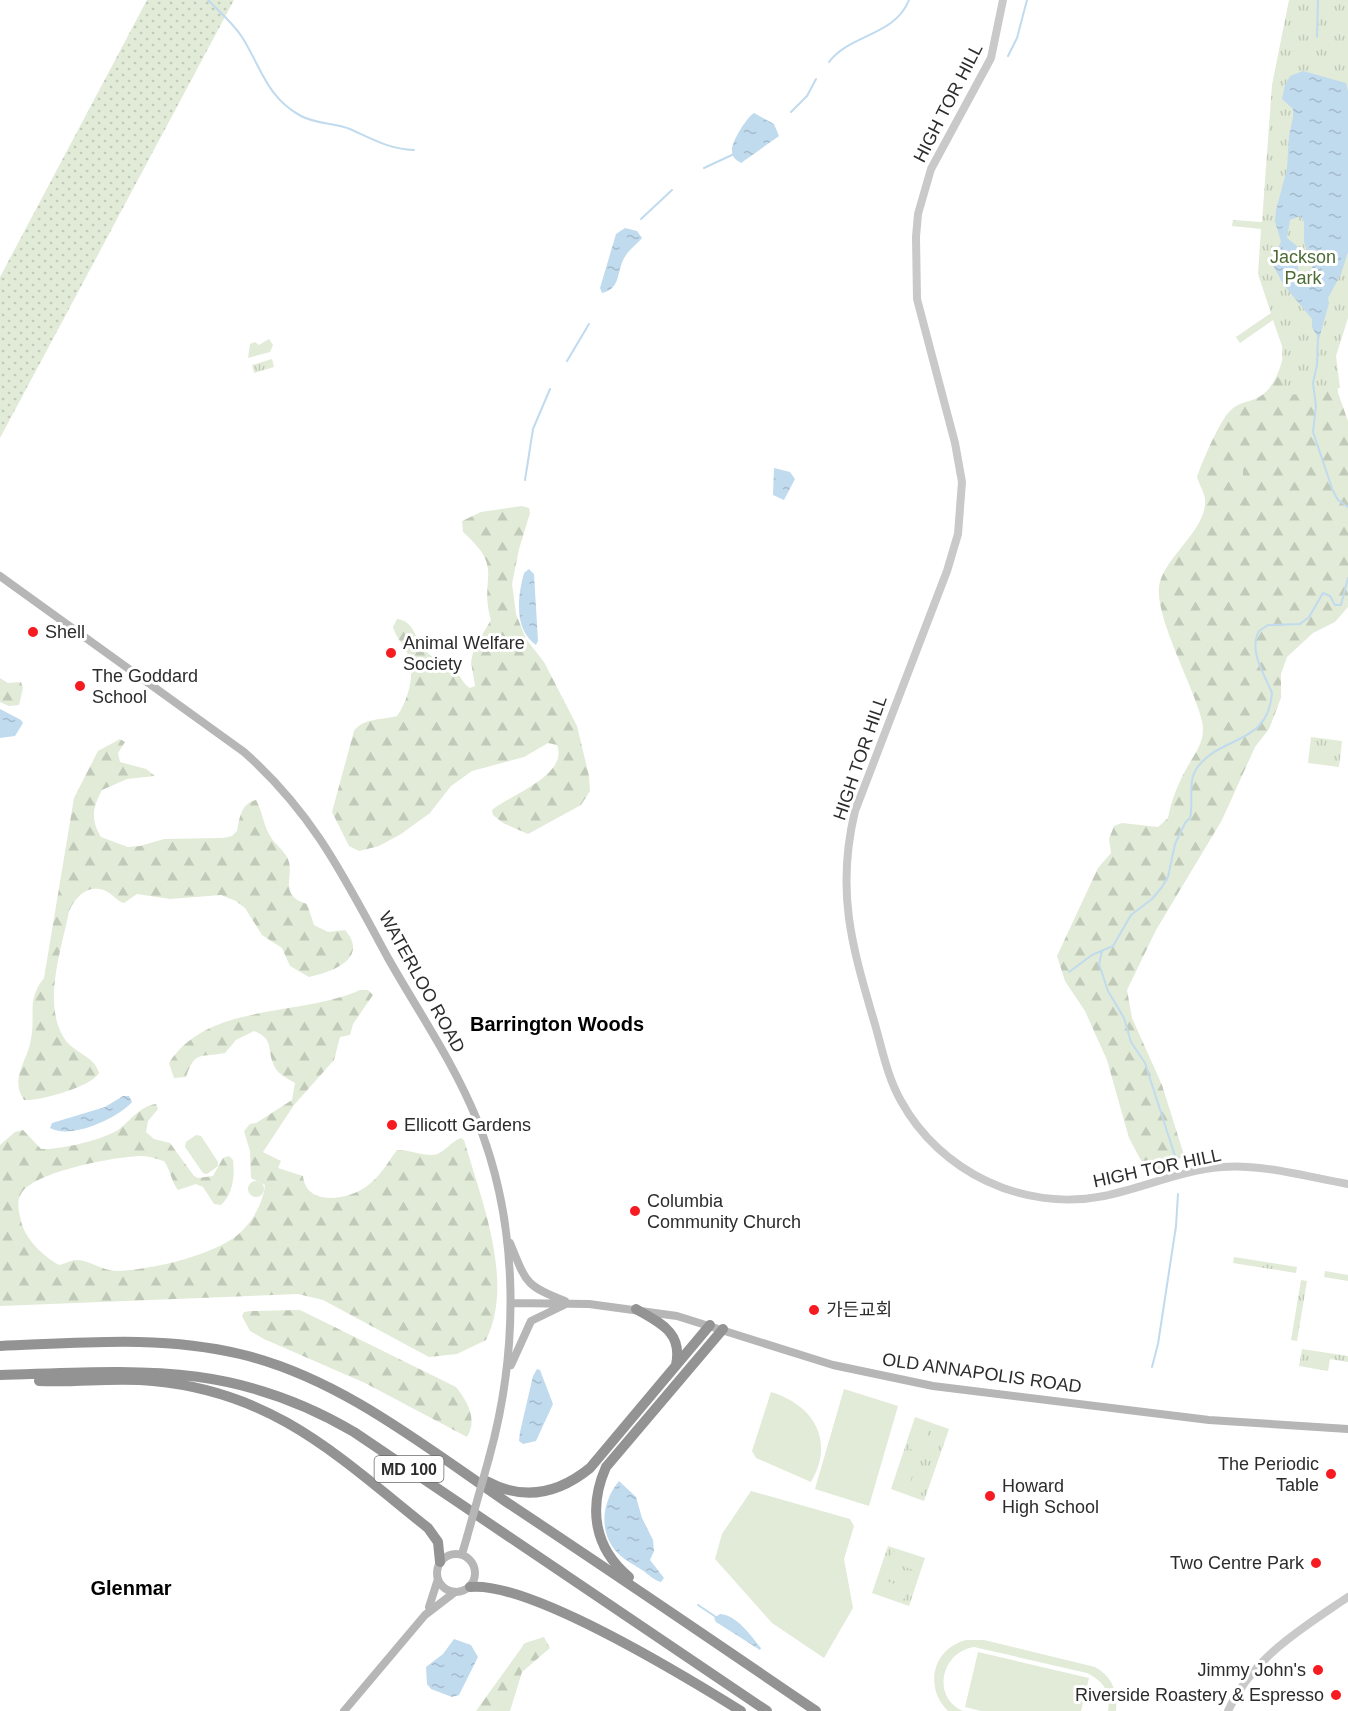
<svg xmlns="http://www.w3.org/2000/svg" width="1348" height="1711" viewBox="0 0 1348 1711" font-family="Helvetica,'Noto Sans KR',sans-serif">
<style>
.grass{fill:url(#grass-dots)}
.forest{fill:url(#forest-firs)}
.park{fill:url(#park-tufts)}
.pitch{fill:#e1ebd7}
.water{fill:url(#water-ripples);fill-rule:evenodd}
.lines{fill:none;stroke-linecap:round;stroke-linejoin:round}
.stream{stroke:#c0daee;stroke-width:2}
.tertiary{stroke:#c9c9c9;stroke-width:8}
.secondary{stroke:#b6b6b6;stroke-width:8}
.motorway{stroke:#939393;stroke-width:10}
.secondary-bridge{stroke:#b6b6b6;stroke-width:8}
.poi-dot{fill:#f51b21;stroke:#fff;stroke-width:2}
.labels{text-anchor:middle;dominant-baseline:central;stroke-width:6;stroke-linejoin:round;paint-order:stroke}
.shield{fill:#fff;stroke:#6b6b6b;stroke-width:1.5}
.shield-label{font-size:16px;font-weight:bold;fill:#2c2c2c}
.street-label{font-size:18px;fill:#2c2c2c;stroke:#fff}
.park-label{font-size:18px;fill:#4c6b35;stroke:#fff}
.poi-label{font-size:18px;fill:#2c2c2c;stroke:#fff;text-anchor:start}
.neighbourhood-label{font-size:20px;font-weight:bold;fill:#000;stroke:#fff}
</style>
<defs>
<pattern id="grass-dots" width="8" height="8" patternUnits="userSpaceOnUse" patternTransform="scale(1.5)"><rect width="8" height="8" fill="#e1ebd7"/><path d="M2 2h.1M6 6h.1" fill="none" stroke="#c1cab9" stroke-width="1.8" stroke-linecap="round"/></pattern>
<pattern id="forest-firs" width="22" height="20" patternUnits="userSpaceOnUse" patternTransform="scale(1.5)"><rect width="22" height="20" fill="#e1ebd7"/><path d="M5 1l3.5 6h-7zM16 11l3.5 6h-7z" fill="#c1cab9"/></pattern>
<pattern id="park-tufts" width="24" height="20" patternUnits="userSpaceOnUse" patternTransform="scale(1.5)"><rect width="24" height="20" fill="#e1ebd7"/><path d="M3 7l-1-3M5 7V3M7 7l1-3M15 17l-1-3M17 17v-4M19 17l1-3" fill="none" stroke="#c1cab9"/></pattern>
<pattern id="water-ripples" width="26" height="14" patternUnits="userSpaceOnUse" patternTransform="scale(1.5)"><rect width="26" height="14" fill="#c0daee"/><path d="M2 4q2-2 4 0t4 0M15 11q2-2 4 0t4 0" fill="none" stroke="#a5bbcc"/></pattern>
</defs>
<rect width="100%" height="100%" fill="#fff"/>
<path class="grass" d="M147,0H234L0,438V277Z"/>
<path class="forest" d="M1335,351L1338,393L1348,421V607L1335,622L1313,633L1287,657L1281,674V698L1269,729L1255,747L1222,820L1156,930L1127,990L1132,1018L1162,1085L1184,1155L1161,1170L1144,1166L1129,1138L1107,1060L1085,1011L1065,981L1057,956L1098,868L1111,853L1109,839L1114,826L1122,823L1158,827L1168,818C1171,802 1176,789 1183,775C1192,756 1207,743 1202,721C1194,686 1151,611 1160,582C1167,555 1208,528 1205,499C1204,492 1199,484 1197,477C1202,462 1220,420 1230,411C1239,401 1249,403 1259,397C1274,389 1280,369 1284,354Z
M522,506L529,508L530,513L519,549L512,584L516,614L526,639L544,662L577,726L589,776L590,791L581,805L528,834L503,823L493,815L492,810C510,795 569,775 557,745L548,743L524,757L472,771L451,786L430,813L401,834L379,846L359,851L349,846L332,812L354,731C363,718 382,720 397,716C408,700 415,676 409,657C405,646 396,638 393,627L397,619C413,621 414,635 422,647C431,659 447,663 457,673C462,678 463,684 470,688L475,686L471,662L474,648L491,620C478,576 506,570 463,532L462,521L481,512Z
M0,678L8,683L21,682L23,688L19,705L9,706L0,702Z
M120,739L125,742L118,753L120,762L146,769L155,776L127,779L102,790C93,807 90,819 101,837L128,847L140,846L164,839L223,838L232,836L237,831C240,816 241,804 256,800C263,812 263,827 272,839C278,847 286,852 289,862C293,878 279,896 307,904L314,925L328,932L345,930C370,959 331,972 309,977L290,966L282,948L262,935L245,908L236,901L221,895L170,899L137,894L124,903C118,901 117,899 112,895C94,880 77,893 69,911C62,948 42,1003 64,1038C73,1053 94,1055 99,1073C91,1087 40,1101 24,1100C9,1078 28,1061 31,1039C36,1013 26,1001 44,978L74,798L98,751Z
M360,990H368L373,995L353,1024L350,1035L340,1037L334,1060L294,1105L263,1152L281,1161L278,1168L303,1176C306,1207 349,1200 367,1186C380,1177 388,1162 397,1150C409,1150 421,1155 432,1155C443,1155 451,1141 461,1138L464,1140C481,1199 515,1282 486,1340L457,1354L429,1357L323,1300L298,1294L0,1306V1145L15,1132L23,1130L41,1149C60,1150 102,1140 118,1130C130,1121 140,1106 156,1104L158,1109L148,1121L146,1132L154,1139L170,1143L194,1176L198,1178L213,1176L223,1158L229,1156L233,1160C235,1176 233,1194 221,1205L214,1204L203,1187L196,1184L178,1190C171,1181 171,1171 164,1161C157,1159 149,1156 142,1156C117,1156 32,1172 21,1194C16,1203 19,1211 21,1221C25,1239 43,1256 59,1265C65,1264 71,1260 76,1260C90,1260 102,1271 117,1271C149,1270 205,1257 232,1239C250,1227 263,1205 265,1185L251,1178L250,1151L244,1131L250,1124L256,1123L292,1100L295,1083C286,1078 276,1073 273,1063C267,1048 274,1039 254,1031L236,1040L225,1053C202,1058 195,1049 186,1077L174,1078L169,1063C208,1002 300,1017 360,990Z
M300,1310L456,1387C467,1401 478,1419 467,1437L365,1383L264,1339L250,1331L242,1316L244,1312L251,1311Z
M544,1637L550,1648L522,1672L510,1711H476L525,1643Z"/>
<path class="park" d="M1289,0H1348V318L1336,356L1340,388L1283,396L1282,346L1273,320L1240,343L1236,337L1271,313L1258,274L1261,229L1232,226L1233,220L1262,222L1272,85Z
M269,339L273,345L270,352L248,358L250,344L255,342L259,345Z
M272,359L274,367L254,373L252,365Z
M1235,463H1243V482H1235Z
M1311,737L1342,741L1339,767L1308,763Z
M248 1189a8 8 0 1 1 16 0a8 8 0 1 1-16 0Z
M1234,1257L1297,1267L1296,1273L1233,1263Z
M1325,1271L1348,1275V1281L1324,1277Z
M1301,1280L1307,1281L1297,1341L1291,1340Z
M1302,1349L1348,1356V1362L1330,1359L1328,1371L1299,1366Z
M915,1417L949,1429L924,1501L891,1489Z
M888,1546L925,1558L909,1606L872,1593Z"/>
<path class="pitch" d="M196,1135L201,1136L218,1162V1166L207,1174L203,1173L185,1147L186,1142Z
M844,1389L898,1406L869,1506L815,1489Z
M771,1392C814,1405 835,1441 811,1482L756,1458L752,1451Z
M918,1425L929,1429L920,1452L910,1449Z
M932,1430L943,1434L935,1457L924,1454Z
M905,1461L916,1465L908,1488L897,1484Z
M919,1466L930,1470L922,1493L911,1489Z
M751,1491L850,1519L854,1526L844,1559L853,1608L824,1658L772,1623L715,1559L722,1534Z
M893,1551L917,1559L914,1570L890,1562Z
M888,1566L912,1573L909,1585L885,1577Z
M883,1580L907,1588L904,1599L880,1591Z
M966,1640H984L1095,1667C1112,1676 1118,1692 1116,1711H1108C1111,1693 1104,1681 1087,1673L974,1647C941,1652 931,1697 963,1711H948C924,1688 932,1649 966,1640Z
M978,1652L1089,1678L1081,1711H981L965,1707Z"/>
<path class="water" d="M1303,71L1346,83L1348,91V252L1341,274L1328,298L1329,303L1319,339L1312,327V319L1283,284L1271,261L1281,242L1275,221L1276,210L1287,169L1289,136L1293,117V109L1282,99L1285,85L1290,76ZM1300,216L1304,222V242L1313,266L1305,278L1298,273L1297,246L1287,238L1290,220Z
M754,113L774,124L779,136L741,163C736,160 732,157 732,151C731,142 747,117 754,113Z
M625,228L637,231L642,238C637,244 630,249 626,255C616,269 622,289 602,293L600,288L616,234Z
M774,468L790,472L795,479L784,500L773,495Z
M529,569L534,574L538,641L536,645C513,629 518,595 524,573Z
M0,709L21,720L23,723L15,736L0,738Z
M123,1096H129L132,1102C118,1118 71,1140 50,1128L52,1123L105,1107Z
M537,1369L540,1370L553,1404L536,1441L523,1444L519,1441L520,1432L533,1376Z
M619,1481L636,1497L642,1518L653,1540L654,1551L650,1560L664,1578L661,1582C655,1581 648,1574 642,1570C633,1564 622,1559 615,1550C598,1529 603,1500 619,1481Z
M720,1614C737,1615 751,1636 761,1648L760,1650L716,1622L714,1618Z
M454,1639L471,1645L478,1657L459,1695L452,1697L431,1689L427,1684L426,1667L443,1654Z"/>
<g class="lines">
<path class="stream" d="M208,0C220,12 233,23 242,37C261,67 267,98 301,116C316,124 334,123 350,129C372,139 389,149 414,150
M1317,37L1318,0
M1008,56L1017,38L1027,0
M829,62C850,34 895,36 909,0
M791,112L807,96L816,79
M704,168L734,154
M641,219L672,190
M1318,337L1317,365L1313,383L1316,406L1313,432L1333,491L1338,500L1348,507
M567,361L589,324
M525,480L533,429L550,389
M1102,951L1099,964L1108,991L1124,1018L1131,1042L1145,1063L1176,1159
M1069,972L1092,955L1113,946L1131,915L1152,899L1162,887L1168,877L1175,844L1185,823L1190,818C1194,802 1187,782 1197,768C1220,735 1268,746 1272,693C1265,675 1248,651 1259,631L1268,625L1300,624L1309,617L1323,593L1330,596L1335,605H1341L1348,578
M1152,1367L1158,1344L1176,1226L1178,1194
M698,1605L716,1617"/>
<path class="tertiary" d="M1003,0L991,58L931,169L918,214L916,237L917,299L955,443L962,482L958,534L947,571L855,811C835,894 853,949 876,1028C883,1053 888,1078 901,1101C940,1172 1023,1212 1104,1196C1143,1188 1182,1170 1222,1167C1264,1164 1307,1177 1348,1184
M1228,1711C1253,1657 1301,1629 1348,1597"/>
<path class="secondary" d="M0,576L244,752C314,814 344,877 388,958C418,1011 454,1063 477,1120C520,1226 519,1350 489,1458
M510,1243C526,1282 525,1286 565,1301
M511,1303L589,1304L677,1316L833,1365L933,1386L1209,1420L1348,1429
M511,1365L531,1321L564,1305
M437 1573a19 19 0 1 1 38 0a19 19 0 1 1-38 0Z
M462,1554L467,1537
M429,1607L438,1579
M344,1711L425,1615L455,1592"/>
<path class="motorway" d="M636,1309C660,1323 683,1332 676,1365
M0,1346C80,1343 161,1335 240,1354C338,1377 423,1445 505,1501C609,1570 712,1640 816,1711
M0,1375C135,1371 232,1360 354,1432L767,1711
M39,1381C77,1383 115,1377 153,1381C274,1392 338,1456 428,1528L438,1542L440,1562
M486,1481C523,1501 558,1494 590,1468L710,1325
M629,1577C594,1548 588,1508 606,1467L723,1329
M470,1587C530,1581 686,1677 741,1711"/>
<path class="secondary-bridge" d="M467,1537L489,1458"/>
</g>
<g class="poi-dot">
<circle cx="33" cy="632" r="6"/>
<circle cx="391" cy="653" r="6"/>
<circle cx="80" cy="686" r="6"/>
<circle cx="392" cy="1125" r="6"/>
<circle cx="635" cy="1211" r="6"/>
<circle cx="814" cy="1310" r="6"/>
<circle cx="1331" cy="1474" r="6"/>
<circle cx="990" cy="1496" r="6"/>
<circle cx="1316" cy="1563" r="6"/>
<circle cx="1318" cy="1670" r="6"/>
<circle cx="1336" cy="1695" r="6"/>
</g>
<g class="labels">
<rect class="shield" x="374.5" y="1456" width="69" height="26" rx="4.5"/>
<g class="shield-label">
<text x="409" y="1469">MD 100</text>
</g>
<g class="street-label">
<text transform="translate(948 103) rotate(-63)">HIGH TOR HILL</text>
<text transform="translate(860 758) rotate(-71)">HIGH TOR HILL</text>
<text transform="translate(422 982) rotate(61)">WATERLOO ROAD</text>
<text transform="translate(1157 1168) rotate(-12)">HIGH TOR HILL</text>
<text transform="translate(982 1373) rotate(8)">OLD ANNAPOLIS ROAD</text>
</g>
<g class="park-label">
<text x="1303" y="257">Jackson<tspan x="1303" dy="21">Park</tspan></text>
</g>
<g class="poi-label">
<text x="45" y="632">Shell</text>
<text x="403" y="643">Animal Welfare<tspan x="403" dy="21">Society</tspan></text>
<text x="92" y="676">The Goddard<tspan x="92" dy="21">School</tspan></text>
<text x="404" y="1125">Ellicott Gardens</text>
<text x="647" y="1201">Columbia<tspan x="647" dy="21">Community Church</tspan></text>
<text x="826" y="1310">가든교회</text>
<text x="1319" y="1464" text-anchor="end">The Periodic<tspan x="1319" dy="21">Table</tspan></text>
<text x="1002" y="1486">Howard<tspan x="1002" dy="21">High School</tspan></text>
<text x="1304" y="1563" text-anchor="end">Two Centre Park</text>
<text x="1306" y="1670" text-anchor="end">Jimmy John's</text>
<text x="1324" y="1695" text-anchor="end">Riverside Roastery &amp; Espresso</text>
</g>
<g class="neighbourhood-label">
<text x="557" y="1024">Barrington Woods</text>
<text x="131" y="1588">Glenmar</text>
</g>
</g>
</svg>
